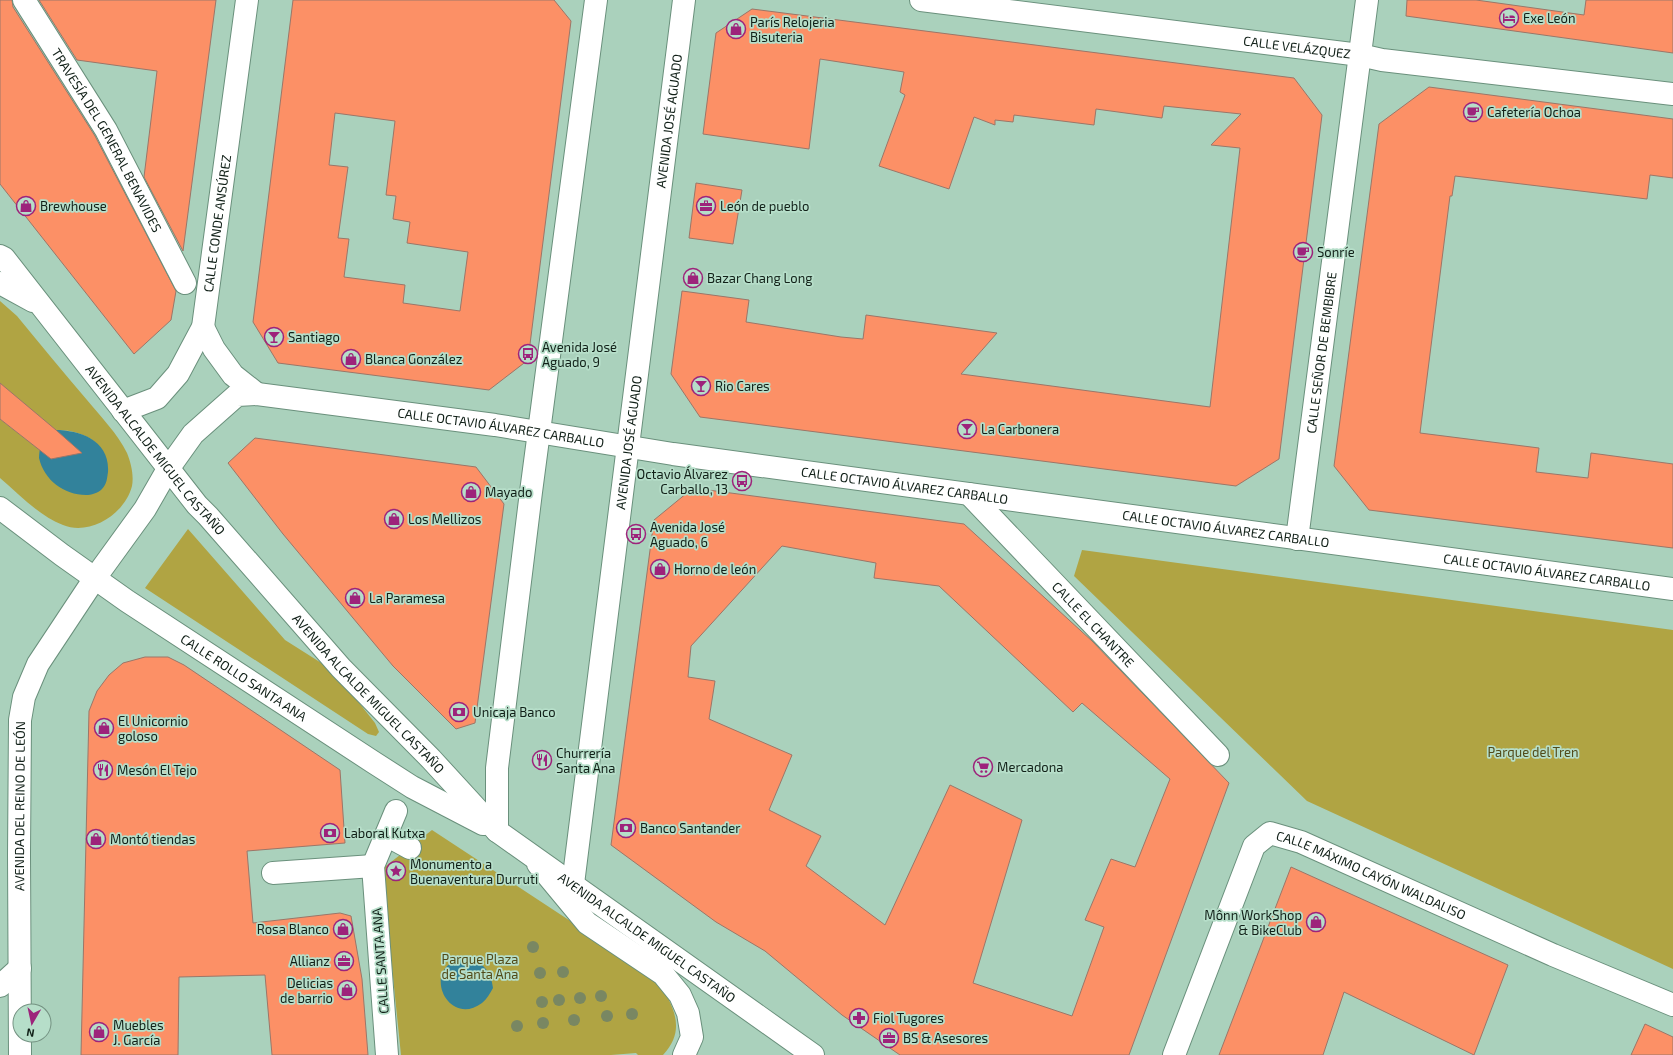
<svg xmlns="http://www.w3.org/2000/svg" width="1673" height="1055" viewBox="0 0 1673 1055" font-family="'Exo 2',sans-serif">
<style>
.green{fill:#b0a443}
.water{fill:#32829b}
.building{fill:#fc9066;stroke:#9b7668;fill-rule:evenodd}
.lines{fill:none;stroke-linecap:round;stroke-linejoin:round}
.pedestrian-casing{stroke:#6a907c;stroke-width:24}
.minor-casing{stroke:#6a907c;stroke-width:24}
.secondary-casing{stroke:#6a907c;stroke-width:24}
.primary-casing{stroke:#6a907c;stroke-width:24}
.pedestrian{stroke:#fff;stroke-width:22}
.minor{stroke:#fff;stroke-width:22}
.secondary{stroke:#fff;stroke-width:22}
.primary{stroke:#fff;stroke-width:22}
.tree{fill:#798762}
.labels{text-anchor:middle;dominant-baseline:central;stroke-width:3.5;stroke-linejoin:round;paint-order:stroke}
.poi-label{font-size:13px;fill:#112018;stroke:#b6dec9;text-anchor:start}
.street-label{font-size:13px;fill:#112018;stroke:#b6dec9}
.park-label{font-size:13px;fill:#514a19;stroke:#b6dec9}
</style>
<rect width="100%" height="100%" fill="#aad1bc"/>
<path class="green" d="M0,301L17,316C40,344 63,372 87,400C100,416 118,434 127,453C131,463 134,475 132,486C125,514 90,536 63,525C39,516 19,494 0,478V419L40,450V458L100,447C88,434 73,430 55,430L0,384Z
M188,529L285,640L334,671L375,723L379,732L376,736L368,734L145,588Z
M1082,550L1673,630V969L1307,801L1074,576Z
M432,830L657,978C672,1005 688,1028 663,1055H638L636,1053L611,1055H401L382,869Z"/>
<path class="water" d="M55,430C81,430 110,441 108,472C107,478 107,484 102,489C98,493 91,495 86,495C64,495 44,480 39,458C39,454 40,449 40,446Z
M469,958C484,963 491,972 493,988C490,993 487,999 482,1003C446,1030 417,961 469,958Z"/>
<path class="building" d="M0,0H12L13,7L95,136L176,291L171,320L134,354L0,184Z
M39,0H216L183,251L144,177L157,71L77,60Z
M293,0H554L571,21L528,360L489,390L278,363L253,322ZM335,113L395,121L386,195L396,196L393,219L410,222L407,243L468,252L460,311L403,303L405,285L344,277L349,239L338,238L348,167L329,165Z
M1407,0H1476L1584,15L1586,0H1673V53L1406,16Z
M752,9L1294,78L1322,115L1279,459L1236,486L700,417L671,374L682,291L749,300L746,322L841,337L863,339L866,315L997,333L961,374L1210,407L1240,148L1211,145L1241,114L1164,106L1162,118L1096,109L1094,125L1014,115L1013,122L995,120V125L974,117L949,189L879,166L905,95L900,92L904,72L820,59L809,149L703,134L716,33Z
M1429,87L1673,119V178L1650,175L1647,199L1455,176L1452,196H1450L1420,433L1539,448L1536,472L1588,478L1591,453L1673,464V548L1369,510L1334,466L1379,124Z
M696,183L742,190L733,244L689,238Z
M0,383L56,430L82,453L51,459L0,419Z
M255,438L476,467L504,504L475,723L456,729L393,666L283,534L228,463Z
M693,488L964,524L1092,641L1229,783L1129,1055H900L842,1015L765,951L716,922L611,845L654,520ZM782,546L876,563L874,578L939,586L1073,712L1082,703L1170,779L1135,867L1111,859L1085,920L1104,927L1072,1016L973,983L1022,820L950,785L885,925L806,866L821,836L769,810L792,755L709,719L715,681L688,677L691,646Z
M145,657H168L184,665L340,770L345,843L247,851L253,923L340,913L351,916L362,979L368,1055H272L265,975L179,977L178,1055H81L89,711L97,691L109,675L123,663Z
M1291,867L1508,965L1474,1055L1344,992L1323,1055H1219Z
M1645,1024L1673,1037V1055H1631Z"/>
<g class="lines">
<defs>
<g id="pedestrian">
<path id="s1" d="M24,0L106,130L185,283"/>
<path id="s2" d="M969,494L1218,755"/>
<path d="M386,835L410,848"/>
<path d="M273,873L373,866"/>
<path d="M387,1055L373,866L396,811"/>
</g>
<g id="minor">
<path id="s3" d="M921,0L1360,55L1382,60L1673,94"/>
<path d="M203,327L214,349L233,375L257,394"/>
<path id="s4" d="M123,411L157,398L178,374L203,327L247,0"/>
<path id="s5" d="M168,469L193,434L237,395L257,394L495,425L673,454L1673,589"/>
<path id="s6" d="M1297,539L1367,0"/>
<path d="M538,864L587,923L663,974L680,995L688,1013L692,1037L684,1055"/>
<path d="M0,986L20,968"/>
<path id="s7" d="M20,1055L19,855L20,720L24,697L38,664L95,578"/>
<path id="s8" d="M1174,1055L1254,846L1270,833L1301,842L1553,955L1673,1005"/>
</g>
<g id="secondary">
<path d="M497,831V768L531,492L596,0"/>
<path id="s9" d="M573,884L684,0"/>
</g>
<g id="primary">
<path id="s10" d="M0,256L4,258L197,505L208,516L341,668L431,759L497,831L813,1055"/>
<path d="M0,283L33,301"/>
<path id="s11" d="M0,508L62,555L127,601L373,762L412,787L483,824"/>
<path d="M95,578L145,509L168,469"/>
</g>
</defs>
<use href="#pedestrian" class="pedestrian-casing"/>
<use href="#minor" class="minor-casing"/>
<use href="#secondary" class="secondary-casing"/>
<use href="#primary" class="primary-casing"/>
<use href="#pedestrian" class="pedestrian"/>
<use href="#minor" class="minor"/>
<use href="#secondary" class="secondary"/>
<use href="#primary" class="primary"/>
</g>
<g class="tree">
<circle cx="533" cy="947" r="6"/>
<circle cx="563" cy="972" r="6"/>
<circle cx="540" cy="973" r="6"/>
<circle cx="601" cy="996" r="6"/>
<circle cx="580" cy="998" r="6"/>
<circle cx="559" cy="1000" r="6"/>
<circle cx="542" cy="1002" r="6"/>
<circle cx="632" cy="1014" r="6"/>
<circle cx="607" cy="1016" r="6"/>
<circle cx="574" cy="1020" r="6"/>
<circle cx="543" cy="1023" r="6"/>
<circle cx="517" cy="1026" r="6"/>
</g>
<defs>
<symbol id="hotel-ring" viewBox="-11 -11 22 22"><circle r="9.5" fill="#b6dec9" stroke="#9d237b" stroke-width="1.5"/><path d="M-6-4.5h1.5V1H6V5H4.5V3h-9V5H-6ZM-4 0a1.8 1.8 0 1 1 3.6 0ZM.5 0V-2.5h3Q6-2.5 6 0Z" fill="#9d237b"/></symbol>
<symbol id="shop-ring" viewBox="-11 -11 22 22"><circle r="9.5" fill="#b6dec9" stroke="#9d237b" stroke-width="1.5"/><path d="M-5-2.5h2.3a2.7 3.5 0 0 1 5.4 0H5L5.5 6h-11ZM-1.5-2.5h3a1.5 2.3 0 0 0-3 0Z" fill="#9d237b"/></symbol>
<symbol id="cafe-ring" viewBox="-11 -11 22 22"><circle r="9.5" fill="#b6dec9" stroke="#9d237b" stroke-width="1.5"/><path d="M-5.5-4.5H6V0H3Q3 3.5 0 3.5H-2.5Q-5.5 3.5-5.5 0ZM3-3.2v2h1.7v-2ZM-6 4.5H4V6H-6Z" fill="#9d237b"/></symbol>
<symbol id="office-ring" viewBox="-11 -11 22 22"><circle r="9.5" fill="#b6dec9" stroke="#9d237b" stroke-width="1.5"/><path d="M-6-3h4V-5.5h4V-3h4V5H-6ZM-1-4.5V-3h2v-1.5ZM-6 0V1H6V0Z" fill="#9d237b"/></symbol>
<symbol id="bar-ring" viewBox="-11 -11 22 22"><circle r="9.5" fill="#b6dec9" stroke="#9d237b" stroke-width="1.5"/><path d="M-6-5H6L.8 .8V4.5H3.5V6h-7V4.5H-.8V.8Z" fill="#9d237b"/></symbol>
<symbol id="bus-ring" viewBox="-11 -11 22 22"><circle r="9.5" fill="#b6dec9" stroke="#9d237b" stroke-width="1.5"/><path d="M-5-6H5V4H4V6H2V4H-2V6H-4V4H-5ZM-3.5-4V0h7V-4ZM-3.5 1.2v1.5H-2V1.2ZM2 1.2v1.5H3.5V1.2Z" fill="#9d237b"/></symbol>
<symbol id="bank-ring" viewBox="-11 -11 22 22"><circle r="9.5" fill="#b6dec9" stroke="#9d237b" stroke-width="1.5"/><path d="M-6-4H6V4H-6ZM0-2.3a2.3 2.3 0 1 0 0 4.6a2.3 2.3 0 1 0 0-4.6Z" fill="#9d237b"/></symbol>
<symbol id="restaurant-ring" viewBox="-11 -11 22 22"><circle r="9.5" fill="#b6dec9" stroke="#9d237b" stroke-width="1.5"/><path d="M-5-6h1v4h1v-4h1v4h1v-4h1v5L-1.5 .5V6h-2V.5L-5-1ZM5-6V6H3V1.5H1.5Q1.5-4 5-6Z" fill="#9d237b"/></symbol>
<symbol id="supermarket-ring" viewBox="-11 -11 22 22"><circle r="9.5" fill="#b6dec9" stroke="#9d237b" stroke-width="1.5"/><path d="M-6-5.5h2.5l.6 2H6L4.5 2H-2.5L-4.4-4H-6ZM-1.5 3.2a1.3 1.3 0 1 0 .1 0ZM3 3.2a1.3 1.3 0 1 0 .1 0Z" fill="#9d237b"/></symbol>
<symbol id="sight-ring" viewBox="-11 -11 22 22"><circle r="9.5" fill="#b6dec9" stroke="#9d237b" stroke-width="1.5"/><path d="M0-6L1.8-2.2L6-1.7L2.9 1.2L3.7 5.4L0 3.3L-3.7 5.4L-2.9 1.2L-6-1.7L-1.8-2.2Z" fill="#9d237b"/></symbol>
<symbol id="pharmacy-ring" viewBox="-11 -11 22 22"><circle r="9.5" fill="#b6dec9" stroke="#9d237b" stroke-width="1.5"/><path d="M-2-6h4v4h4v4h-4v4h-4v-4h-4v-4h4Z" fill="#9d237b"/></symbol>
</defs>
<g fill-rule="evenodd">
<use href="#hotel-ring" x="1498" y="7" width="22" height="22"/>
<use href="#shop-ring" x="725" y="18" width="22" height="22"/>
<use href="#cafe-ring" x="1462" y="101" width="22" height="22"/>
<use href="#shop-ring" x="15" y="195" width="22" height="22"/>
<use href="#office-ring" x="695" y="195" width="22" height="22"/>
<use href="#cafe-ring" x="1292" y="241" width="22" height="22"/>
<use href="#shop-ring" x="682" y="267" width="22" height="22"/>
<use href="#bar-ring" x="263" y="326" width="22" height="22"/>
<use href="#bus-ring" x="517" y="343" width="22" height="22"/>
<use href="#shop-ring" x="340" y="348" width="22" height="22"/>
<use href="#bar-ring" x="690" y="375" width="22" height="22"/>
<use href="#bar-ring" x="956" y="418" width="22" height="22"/>
<use href="#bus-ring" x="731" y="470" width="22" height="22"/>
<use href="#shop-ring" x="460" y="481" width="22" height="22"/>
<use href="#shop-ring" x="383" y="508" width="22" height="22"/>
<use href="#bus-ring" x="625" y="523" width="22" height="22"/>
<use href="#shop-ring" x="649" y="558" width="22" height="22"/>
<use href="#shop-ring" x="344" y="587" width="22" height="22"/>
<use href="#bank-ring" x="448" y="701" width="22" height="22"/>
<use href="#shop-ring" x="93" y="717" width="22" height="22"/>
<use href="#restaurant-ring" x="531" y="749" width="22" height="22"/>
<use href="#supermarket-ring" x="972" y="756" width="22" height="22"/>
<use href="#restaurant-ring" x="92" y="759" width="22" height="22"/>
<use href="#bank-ring" x="615" y="817" width="22" height="22"/>
<use href="#bank-ring" x="319" y="822" width="22" height="22"/>
<use href="#shop-ring" x="85" y="828" width="22" height="22"/>
<use href="#sight-ring" x="385" y="860" width="22" height="22"/>
<use href="#shop-ring" x="1305" y="911" width="22" height="22"/>
<use href="#shop-ring" x="332" y="918" width="22" height="22"/>
<use href="#office-ring" x="333" y="950" width="22" height="22"/>
<use href="#shop-ring" x="336" y="979" width="22" height="22"/>
<use href="#pharmacy-ring" x="848" y="1007" width="22" height="22"/>
<use href="#shop-ring" x="88" y="1021" width="22" height="22"/>
<use href="#office-ring" x="878" y="1027" width="22" height="22"/>
</g>
<g class="labels">
<g class="poi-label">
<text x="1523" y="18">Exe León</text>
<text x="750" y="22">París Relojeria<tspan x="750" dy="15">Bisuteria</tspan></text>
<text x="1487" y="112">Cafetería Ochoa</text>
<text x="40" y="206">Brewhouse</text>
<text x="720" y="206">León de pueblo</text>
<text x="1317" y="252">Sonríe</text>
<text x="707" y="278">Bazar Chang Long</text>
<text x="288" y="337">Santiago</text>
<text x="542" y="347">Avenida José<tspan x="542" dy="15">Aguado, 9</tspan></text>
<text x="365" y="359">Blanca González</text>
<text x="715" y="386">Rio Cares</text>
<text x="981" y="429">La Carbonera</text>
<text x="728" y="474" text-anchor="end">Octavio Álvarez<tspan x="728" dy="15">Carballo, 13</tspan></text>
<text x="485" y="492">Mayado</text>
<text x="408" y="519">Los Mellizos</text>
<text x="650" y="527">Avenida José<tspan x="650" dy="15">Aguado, 6</tspan></text>
<text x="674" y="569">Horno de león</text>
<text x="369" y="598">La Paramesa</text>
<text x="473" y="712">Unicaja Banco</text>
<text x="118" y="721">El Unicornio<tspan x="118" dy="15">goloso</tspan></text>
<text x="556" y="753">Churrería<tspan x="556" dy="15">Santa Ana</tspan></text>
<text x="997" y="767">Mercadona</text>
<text x="117" y="770">Mesón El Tejo</text>
<text x="640" y="828">Banco Santander</text>
<text x="344" y="833">Laboral Kutxa</text>
<text x="110" y="839">Montó tiendas</text>
<text x="410" y="864">Monumento a<tspan x="410" dy="15">Buenaventura Durruti</tspan></text>
<text x="1302" y="915" text-anchor="end">Mônn WorkShop<tspan x="1302" dy="15">&amp; BikeClub</tspan></text>
<text x="329" y="929" text-anchor="end">Rosa Blanco</text>
<text x="330" y="961" text-anchor="end">Allianz</text>
<text x="333" y="983" text-anchor="end">Delicias<tspan x="333" dy="15">de barrio</tspan></text>
<text x="873" y="1018">Fiol Tugores</text>
<text x="113" y="1025">Muebles<tspan x="113" dy="15">J. García</tspan></text>
<text x="903" y="1038">BS &amp; Asesores</text>
</g>
<g class="street-label">
<text stroke="none"><textPath href="#s3" startOffset="379">CALLE VELÁZQUEZ</textPath></text>
<text stroke="none"><textPath href="#s9" startOffset="769">AVENIDA JOSÉ AGUADO</textPath></text>
<text stroke="none"><textPath href="#s1" startOffset="163">TRAVESÍA DEL GENERAL BENAVIDES</textPath></text>
<text stroke="none"><textPath href="#s4" startOffset="226">CALLE CONDE ANSÚREZ</textPath></text>
<text stroke="none"><textPath href="#s6" startOffset="188">CALLE SEÑOR DE BEMBIBRE</textPath></text>
<text stroke="none"><textPath href="#s5" startOffset="368">CALLE OCTAVIO ÁLVAREZ CARBALLO</textPath></text>
<text stroke="none"><textPath href="#s9" startOffset="445">AVENIDA JOSÉ AGUADO</textPath></text>
<text stroke="none"><textPath href="#s10" startOffset="249">AVENIDA ALCALDE MIGUEL CASTAÑO</textPath></text>
<text stroke="none"><textPath href="#s5" startOffset="776">CALLE OCTAVIO ÁLVAREZ CARBALLO</textPath></text>
<text stroke="none"><textPath href="#s5" startOffset="1100">CALLE OCTAVIO ÁLVAREZ CARBALLO</textPath></text>
<text stroke="none"><textPath href="#s5" startOffset="1424">CALLE OCTAVIO ÁLVAREZ CARBALLO</textPath></text>
<text stroke="none"><textPath href="#s2" startOffset="180">CALLE EL CHANTRE</textPath></text>
<text stroke="none"><textPath href="#s11" startOffset="297">CALLE ROLLO SANTA ANA</textPath></text>
<text stroke="none"><textPath href="#s10" startOffset="573">AVENIDA ALCALDE MIGUEL CASTAÑO</textPath></text>
<text stroke="none"><textPath href="#s7" startOffset="249">AVENIDA DEL REINO DE LEÓN</textPath></text>
<text stroke="none"><textPath href="#s8" startOffset="354">CALLE MÁXIMO CAYÓN WALDALISO</textPath></text>
<text stroke="none"><textPath href="#s10" startOffset="945">AVENIDA ALCALDE MIGUEL CASTAÑO</textPath></text>
<text transform="translate(380 961) rotate(-94)">CALLE SANTA ANA</text>
</g>
<g class="park-label">
<text x="1533" y="752">Parque del Tren</text>
<text x="480" y="959">Parque Plaza<tspan x="480" dy="15">de Santa Ana</tspan></text>
</g>
</g>
<g transform="translate(32 1023) rotate(189)"><circle r="19" fill="#b6dec9" stroke="#749282"/>
<path d="M0-3L7 15L0 10L-7 15Z" fill="#9d237b"/>
<text y="-6" font-size="11" font-weight="bold" text-anchor="middle" fill="#112018">N</text>
</g>
</svg>
